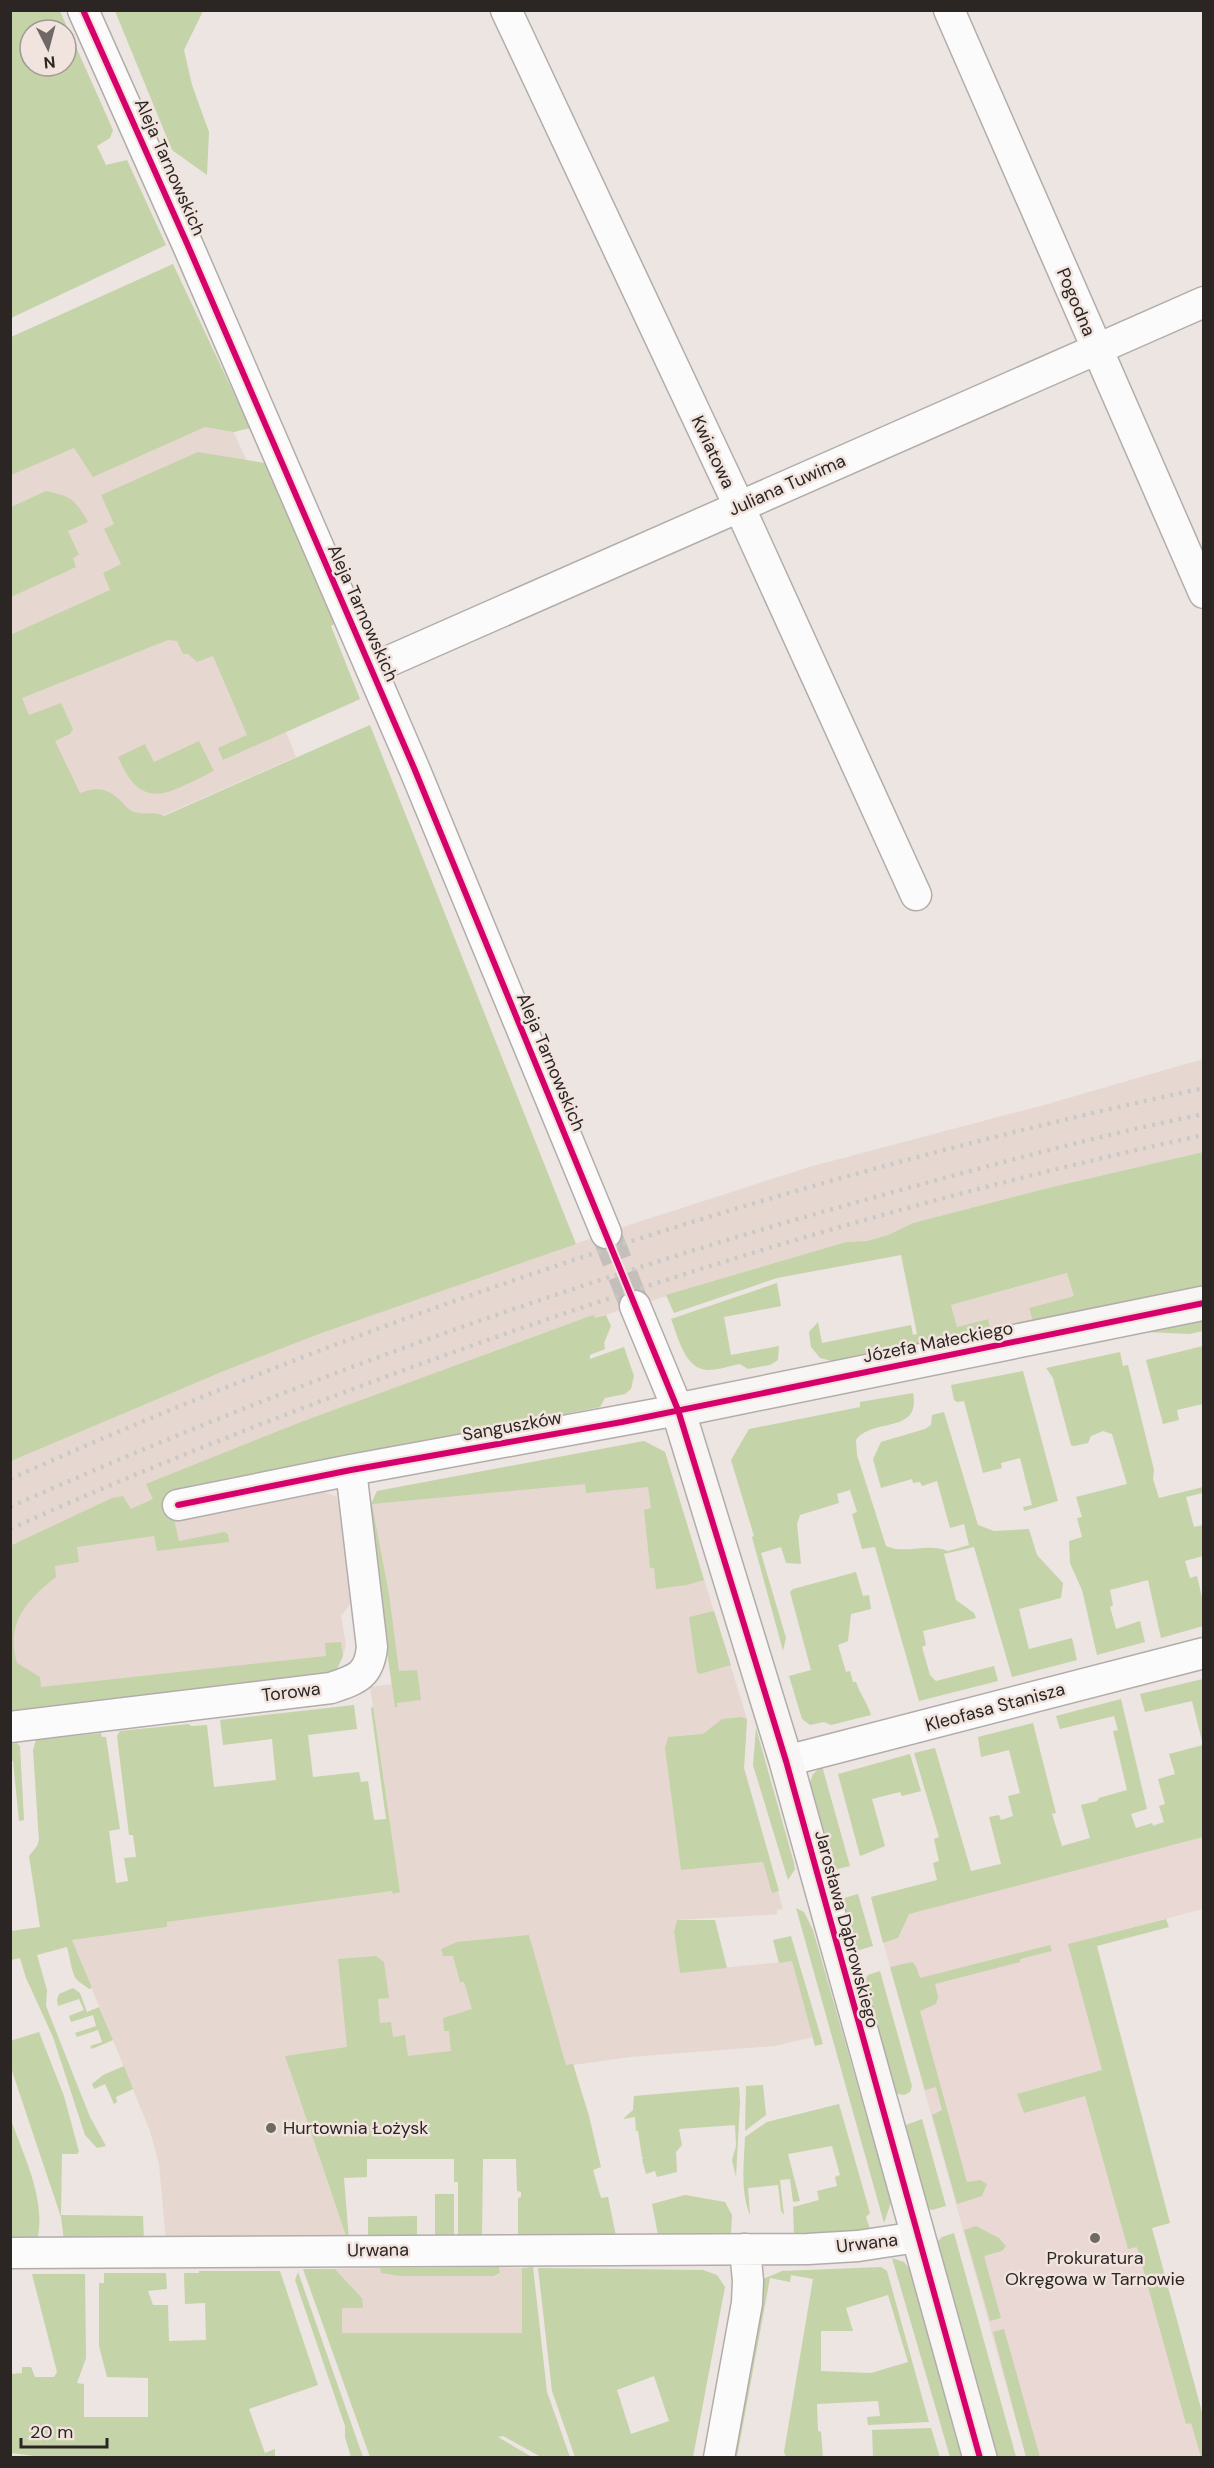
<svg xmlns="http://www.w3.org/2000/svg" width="1214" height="2468" viewBox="0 0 1214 2468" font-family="'DM Sans',sans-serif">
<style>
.commercial{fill:#ead8d5}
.built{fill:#e6d8d1}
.green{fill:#c4d3a8;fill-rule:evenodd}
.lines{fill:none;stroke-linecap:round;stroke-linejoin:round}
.street-tunnel{stroke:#c5bfbc;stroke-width:30;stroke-dasharray:30 15;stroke-linecap:butt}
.street-casing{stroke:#b2adaa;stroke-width:33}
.secondary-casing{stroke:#b2adaa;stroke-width:36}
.street{stroke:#fcfbfb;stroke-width:30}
.secondary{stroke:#f8f6f5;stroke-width:33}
.rail{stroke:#cbc9c8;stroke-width:4.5;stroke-dasharray:3 6;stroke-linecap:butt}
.cycleway-casing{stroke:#f1e3dd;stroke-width:10}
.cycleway{stroke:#d6006c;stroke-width:6}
.poi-dot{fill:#6f6966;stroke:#f1e3dd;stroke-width:2}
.labels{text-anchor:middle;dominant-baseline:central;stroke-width:5;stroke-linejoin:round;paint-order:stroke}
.street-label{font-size:18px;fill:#2b2624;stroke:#f1e3dd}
.poi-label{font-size:18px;fill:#2b2624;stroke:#f1e3dd;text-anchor:start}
</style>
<rect width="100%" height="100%" fill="#ece5e2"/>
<path class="commercial" d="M1203,1812V1909L1073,1943L1203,2416V2457H1026L871,1898Z"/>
<path class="built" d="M164,283L297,568L354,702L286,732L296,757L82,851L11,697L10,353Z
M1203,1059V1152L1052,1187L913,1223L888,1235L867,1241L846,1242L595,1318L168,1494L174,1521L316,1489L337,1497L353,1600L341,1616L346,1645L343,1656L333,1677L11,1712L10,1461L224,1371L319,1334L623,1227L809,1167L1044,1105Z
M1068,1273L1074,1296L1029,1308L1033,1322L991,1331L988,1319L957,1327L951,1305Z
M644,1441L665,1452L747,1719L744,1768L783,1909L777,1910V1914L766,1915L677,1920L674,1932L680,1972L792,1961L813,2037L775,2046L630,2057L566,2066L529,1936L494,2069L292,2077L347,2239L166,2241L159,2165L150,2131L72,1940L167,1927L166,1922L392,1891L400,1892L370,1687L392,1684L366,1505L371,1504L377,1491Z
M499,2267L522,2268L523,2333H342V2308L362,2298L335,2269L380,2268V2271L400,2276H494L499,2275Z"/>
<path class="green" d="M10,11H60L113,130L110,138L97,146L106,165L127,160L166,245L11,318ZM30,30H66V66H30Z
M115,11H203L184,50L192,85L209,132L207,175L172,150Z
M173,264L250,428L234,432L205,427L93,477L74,448L11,475V337Z
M198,452L265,463L336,623L331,626L360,699L223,760L218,748L247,735L213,656L197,662L188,654H183L177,641L168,640L22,698L29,715L61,703L73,729L70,734L55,741L80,793C97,787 106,787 120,800C123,803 127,808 130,810C141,817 153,810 164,816L370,725L576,1244L319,1334L224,1371L11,1461L10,635L110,590L103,573L121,564L104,529L114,524L101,495Z
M46,491C71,496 75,499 88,522L68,531L79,555L73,558L76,567L11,597V507Z
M199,741L214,771C169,792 143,815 118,757L145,744L154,762Z
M1203,1152V1286L1033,1322L1029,1308L1074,1296L1067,1273L951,1305L957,1327L988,1319L991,1331L832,1361L820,1358L811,1347L809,1332L818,1322L822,1343L911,1325L913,1335L917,1334L901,1255L777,1278L674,1313L666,1295L846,1242L867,1241L888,1235L913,1223L1052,1187Z
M777,1283L781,1306L724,1317L731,1355L779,1346L778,1360L770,1365L748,1369L740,1364C730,1366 718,1370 708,1370C684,1369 678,1336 671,1319Z
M593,1315L595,1318L606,1315L611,1326L604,1343L605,1349L590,1355V1359L624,1347L634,1376L631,1389L625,1394L605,1398L600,1407L302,1466L169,1497L179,1541L224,1532L228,1534L229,1542L157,1551L154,1536L77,1547L79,1562L55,1566L56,1577C27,1600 5,1623 17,1663L40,1677L41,1687L326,1656L325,1643L341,1642L343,1656L333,1677L11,1712L10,1546L112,1498L123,1496L131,1509L153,1499L146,1484L301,1422Z
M1203,1319V1331L1189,1334L1146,1332Z
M1203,1346V1404L1177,1410L1179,1420L1163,1424L1146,1360Z
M1120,1352L1123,1366L1128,1365L1154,1470L1153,1479L1159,1498L1203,1487V1493L1186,1497L1194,1527L1203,1525V1556L1185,1561L1190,1578L1197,1576L1203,1602V1626L1161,1638L1148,1580L1110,1590L1113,1605L1110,1607L1116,1629L1140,1621L1145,1642L1097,1655L1082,1590L1070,1563L1069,1541L1082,1537L1077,1518L1082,1517L1076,1497L1127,1484L1112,1434L1103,1431L1091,1436L1088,1443L1074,1446L1071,1445L1053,1378L1046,1368Z
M1023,1371L1058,1501L1024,1511L1023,1507L1032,1505L1020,1458L1001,1463L1002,1468L983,1473L964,1401L957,1402L954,1400L951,1385Z
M913,1393C921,1435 873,1417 856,1440L857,1455L886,1546C906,1555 928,1542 948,1551L969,1545L964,1524L950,1528L937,1481L922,1486L920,1482L913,1483L912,1479L881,1488L873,1459L881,1442L925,1429L931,1425L932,1415L944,1412L978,1525L994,1531L1029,1529L1037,1555L1063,1583L1061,1598L1019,1609L1029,1649L1072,1638L1077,1660L1012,1677L974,1547L944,1554L956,1600L974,1613L976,1618L923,1631L926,1645L922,1647L930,1675L936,1681L994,1666L998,1681L919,1701L875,1547L862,1549L852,1514L857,1512L850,1490L837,1494L839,1503L800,1515L797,1524L801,1564L786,1563L781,1547L761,1553L786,1638L783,1651L752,1537L754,1536L731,1460L749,1429L860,1407V1402Z
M612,1433L613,1437L374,1482L376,1479Z
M644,1441L665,1452L704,1580L687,1585L656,1589L654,1568H650L644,1510L651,1508L648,1487L586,1493L585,1484L372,1504L389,1594L399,1671L417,1670L421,1700L397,1703L398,1707H395L366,1505L371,1504L377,1491Z
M856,1572L863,1596L869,1595L871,1609L851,1614L848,1641L838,1645L846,1672L850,1671L853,1682H856C860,1694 867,1702 871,1715L831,1725L824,1722L810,1725L802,1719L789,1676L811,1670L790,1592L793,1589Z
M714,1611L731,1665L700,1674L697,1672L689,1617Z
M1203,1679V1837L909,1914L898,1938L883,1943L871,1897L937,1880L933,1863L939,1861L934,1839L939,1837L914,1753L935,1748L971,1871L1001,1864L989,1817L999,1815L1001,1820L1013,1816L1008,1796L1020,1793L1009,1750L981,1757L978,1737L1033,1723L1056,1813L1052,1814L1062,1846L1090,1838L1081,1805L1097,1801L1099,1798L1127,1790L1113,1731L1118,1730L1114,1716L1060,1729L1056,1716L1121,1699L1147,1809L1131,1814L1136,1828L1152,1823L1153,1826L1164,1822L1159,1806L1165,1804L1158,1779L1175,1774L1169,1754L1203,1745L1192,1701L1145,1712L1140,1694Z
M354,1705L357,1729L308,1735L313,1777L359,1772L361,1782L368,1781L374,1820L386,1819L371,1709L373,1706L400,1892L393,1894L392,1891L167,1922V1927L72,1940L92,1988L89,1989C85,1985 81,1984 77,1980C71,1973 70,1956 67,1947L37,1955L47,1990L46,2006L90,2117L106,2146L97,2148L85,2135L53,2037L26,1978L20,1958L11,1960V1931L40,1927L29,1856L37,1846L39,1840L33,1750L36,1740L101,1733L102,1737H106L120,1829L109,1831L116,1883L128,1881L124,1858L136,1857L133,1835H129L117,1736L120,1731L189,1724L191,1726L207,1725L214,1787L276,1780L272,1739L223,1745L220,1720Z
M741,1717L747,1719L744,1768L779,1891L772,1893L763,1862L681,1870L665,1748L668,1737L703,1734L722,1719Z
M756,1728L794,1863L795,1869L788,1880L753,1765Z
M17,1743L20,1746L24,1820L19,1821L13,1761H10L11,1744Z
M910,1754L921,1791L902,1796L900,1792L872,1799L885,1846L860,1856L838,1774Z
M822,1766L850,1866L829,1871L808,1788L813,1774Z
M858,1894L873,1946L852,1952L839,1904L844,1898Z
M796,1908L804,1912L813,1930L891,2202L884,2223Z
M1166,1919L1169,1927L1097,1946L1170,2223L1152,2228L1203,2416V2457H1201L1191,2423L1186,2424L1137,2247L1128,2249L1085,2096L1024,2113L1017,2094L1102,2070L1068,1944Z
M677,1920H715L727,1968L680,1973L674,1932Z
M529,1935L566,2065L573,2064L589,2116L601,2167L593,2170L601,2198L608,2197L616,2236L518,2237V2198L521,2197V2192L517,2191L516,2159H483L482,2237L458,2238V2182H454V2159H367V2177L344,2178L349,2240L347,2239L285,2056L347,2047L338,1959L376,1956L384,1962L389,1998L378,1999L380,2023L391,2022L393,2037L405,2035L408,2056L451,2051L449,2031H444L443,2018L472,2009L464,1982H460L453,1956H443L441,1949L457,1942Z
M791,1936L823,2044L815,2046L792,1961L779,1963L773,1940Z
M1050,1945L1052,1951L1020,1959V1962L935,1984L938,1997L936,2004L920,2011L967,2182L980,2180L987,2184L982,2196L957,2204L932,2115L942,2110L936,2087L925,2090L890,1967L912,1962L916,1966L920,1978Z
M880,1971L912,2086L910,2092L904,2095L893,2093L864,1981L868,1975Z
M73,1988L80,1993L87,2012L99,2007L113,2040L92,2049L90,2046L102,2042L98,2030L77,2037L75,2033L96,2026L93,2015L71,2022L69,2016L84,2010L79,1999L58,2006L57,2000L59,1994Z
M39,2032L64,2096L79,2152L77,2154H62L61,2215L143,2216L144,2241H64L61,2217L11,2068L10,2041Z
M124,2066L133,2089L116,2097L117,2102L114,2104L105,2084L94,2089L92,2084L103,2075Z
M763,2085L766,2115L745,2131L746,2086Z
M739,2087L740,2102L736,2177L732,2160L736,2146L735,2125L679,2129L682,2145L676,2152L677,2172L657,2177L655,2171L646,2174L642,2159L644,2158L642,2157L638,2131H636L635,2117L623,2119L633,2110L634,2096Z
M839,2104L870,2213L866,2217L871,2232L794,2234L793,2207L819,2200L817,2191L837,2186L835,2177L840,2175L832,2146L788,2154L800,2201L793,2202L790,2179L780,2180L784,2215L781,2211L778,2185L748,2188L750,2215C740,2190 744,2164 745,2137L767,2122Z
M10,2117C23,2155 47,2200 37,2241H11Z
M922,2119L946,2206L932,2210L925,2208L902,2129L906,2125Z
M435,2194H454V2238H435Z
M685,2195L725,2202L732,2215L731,2234L658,2235L652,2204Z
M417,2216V2239H368V2217Z
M976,2226L999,2238L1006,2246L1002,2251L984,2256L1001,2318L990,2321L964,2230Z
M954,2233L1012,2442L1016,2457H996L937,2242L942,2237Z
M892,2258L904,2262L912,2272L964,2457H950Z
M499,2267L500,2273L494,2276H400L381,2273L380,2268Z
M533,2267L547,2392L570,2457H541L503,2436L498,2437L532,2457H370L303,2269H335L362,2298L363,2308H342V2333H522V2268Z
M881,2267L887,2271L929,2422L868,2425L867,2417L880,2416L878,2401L817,2404L818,2431L821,2432L823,2457H786L784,2452L813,2279L791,2275L790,2282L770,2278L737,2457L729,2458L763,2279L782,2271ZM888,2295L908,2362L871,2373L821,2371V2331H853L846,2308Z
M538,2268L703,2270L717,2275L725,2287L693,2457H575L552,2391ZM654,2376L669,2421L631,2434L617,2390Z
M199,2271H280L318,2385L249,2409L265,2453L275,2449V2457L50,2458L11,2453V2374L22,2373V2367H31L35,2377H54L57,2372L32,2274H85L86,2358L77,2383L84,2384V2417H148V2378L107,2377L99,2346V2283H104V2273H166L167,2289L148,2291L153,2305H168L169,2341L206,2340L205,2303L185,2304L184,2273H199Z
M298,2272L363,2457H351L345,2437V2426L295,2280Z
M1004,2329L1040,2457H1026L993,2332Z
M931,2428L940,2457H873L872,2430Z"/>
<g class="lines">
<path class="street-tunnel" d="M606,1233L635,1306"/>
<defs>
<path id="street" d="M83,10L189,248L414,768L606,1233
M506,10L739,506L916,895
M949,10L1204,593
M371,669L1204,302
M178,1505L351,1470L678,1410L635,1306
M10,1727L331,1688C357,1679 369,1676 372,1647L351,1470
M786,1761L1204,1653
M10,2253L808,2249L858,2246L917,2237
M719,2458L747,2303L748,2281L745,2249"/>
<path id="secondary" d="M980,2458L786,1761L678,1410L1204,1303"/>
</defs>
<use href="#street" class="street-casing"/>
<use href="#secondary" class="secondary-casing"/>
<use href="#street" class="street"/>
<use href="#secondary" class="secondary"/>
<path class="rail" d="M10,1479C392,1308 795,1176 1204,1088
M10,1507C297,1379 594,1274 897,1191C999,1163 1100,1135 1204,1114
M10,1529C143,1469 279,1416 415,1366C673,1272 936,1193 1204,1135"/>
<defs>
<path id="cycleway" d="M83,10L189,248L414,768L678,1410L786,1761L980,2458
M178,1505L351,1470L622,1422L1204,1303"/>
</defs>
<use href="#cycleway" class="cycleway-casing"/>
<use href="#cycleway" class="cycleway"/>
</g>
<g class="poi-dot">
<circle cx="271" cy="2128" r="6"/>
<circle cx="1095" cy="2238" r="6"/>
</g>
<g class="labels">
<g class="street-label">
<text transform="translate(170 167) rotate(66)">Aleja Tarnowskich</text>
<text transform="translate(1076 302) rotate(67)">Pogodna</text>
<text transform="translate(713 452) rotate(65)">Kwiatowa</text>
<text transform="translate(787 485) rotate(-24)">Juliana Tuwima</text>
<text transform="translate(363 613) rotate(66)">Aleja Tarnowskich</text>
<text transform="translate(551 1062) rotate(67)">Aleja Tarnowskich</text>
<text transform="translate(938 1342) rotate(-11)">Józefa Małeckiego</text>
<text transform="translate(512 1426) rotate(-10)">Sanguszków</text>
<text transform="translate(291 1692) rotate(-7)">Torowa</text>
<text transform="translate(995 1707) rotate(-15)">Kleofasa Stanisza</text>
<text transform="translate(847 1929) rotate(75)">Jarosława Dąbrowskiego</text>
<text transform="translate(867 2243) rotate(-7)">Urwana</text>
<text transform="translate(378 2250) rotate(-1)">Urwana</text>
</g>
<g class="poi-label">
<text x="283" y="2128">Hurtownia Łożysk</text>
<text x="1095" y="2258" text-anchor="middle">Prokuratura<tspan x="1095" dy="21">Okręgowa w Tarnowie</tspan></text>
</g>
</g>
<rect width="1214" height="2468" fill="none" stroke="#2b2624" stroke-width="24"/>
<g transform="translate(48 48) rotate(174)"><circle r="28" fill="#f1e3dd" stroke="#a29793" stroke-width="1.5"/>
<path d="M0-4.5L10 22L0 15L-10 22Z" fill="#6f6966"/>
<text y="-9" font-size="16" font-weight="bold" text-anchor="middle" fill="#2b2624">N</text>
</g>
<path d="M21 2438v9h86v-9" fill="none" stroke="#2b2624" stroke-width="3"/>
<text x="30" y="2438" font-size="18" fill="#2b2624" stroke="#f1e3dd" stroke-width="4.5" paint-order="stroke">20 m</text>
</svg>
